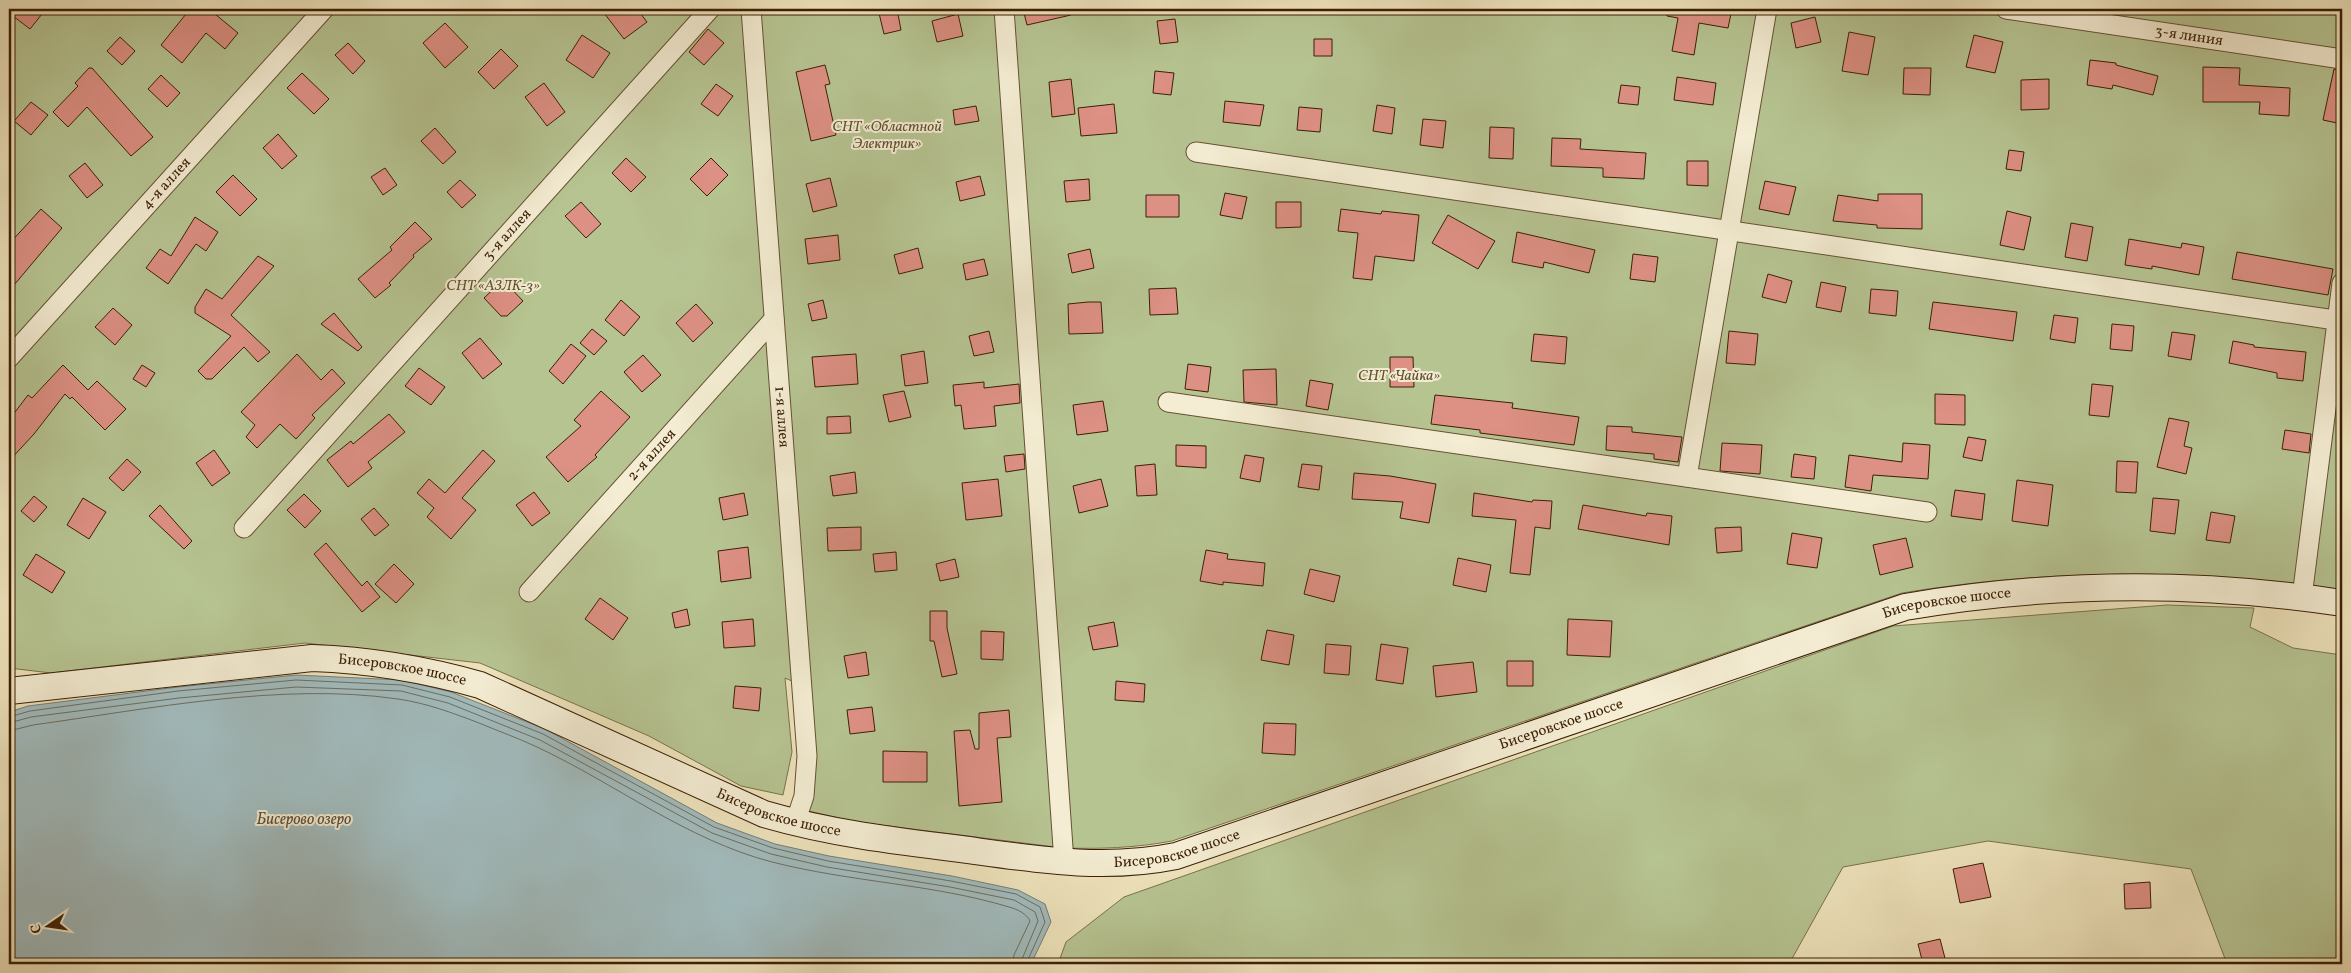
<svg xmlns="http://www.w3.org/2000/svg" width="2351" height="973" viewBox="0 0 2351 973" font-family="Vollkorn,serif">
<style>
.green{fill:#b6c492;stroke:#79724b}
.water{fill:#a1bbbd;stroke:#797d73}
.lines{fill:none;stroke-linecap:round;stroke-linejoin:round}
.shore{stroke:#6e6d60;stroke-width:1}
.building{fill:#dd9084;stroke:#3c1f04}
.minor-casing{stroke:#685032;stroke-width:21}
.secondary-casing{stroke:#3c1f04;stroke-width:28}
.minor{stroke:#f4edd3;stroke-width:19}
.secondary{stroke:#f4edd3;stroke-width:26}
.labels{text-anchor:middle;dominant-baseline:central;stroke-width:4;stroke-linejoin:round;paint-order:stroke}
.street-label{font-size:15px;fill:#3c1f04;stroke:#f4edd3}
.park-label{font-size:15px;font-style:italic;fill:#61512f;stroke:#f4edd3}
.water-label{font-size:16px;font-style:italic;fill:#5a4e3c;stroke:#f4edd3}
</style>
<rect width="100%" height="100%" fill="#eee3bc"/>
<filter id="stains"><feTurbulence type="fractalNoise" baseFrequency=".004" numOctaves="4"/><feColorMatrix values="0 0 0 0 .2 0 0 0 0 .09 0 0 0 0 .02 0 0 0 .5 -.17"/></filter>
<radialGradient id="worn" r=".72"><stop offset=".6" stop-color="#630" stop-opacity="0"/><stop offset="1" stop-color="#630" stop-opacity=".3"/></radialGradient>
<path class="green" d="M9,9H2342V590C2196,568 2048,569 1902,593L1172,841C1135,848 1100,849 1063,848L856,822L800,809L801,685L785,678L792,752L783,795L741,786L649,736L480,663L305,643L51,673L9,668Z
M2167,605L2254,608L2250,627L2293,648L2342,655V964H2227L2191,869L1988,841L1843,867L1789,964H1058L1066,942L1124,897L1893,626Z"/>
<path class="water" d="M296,675L402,680L451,692L545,729L717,823L775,844L829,856L952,876L1018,890L1045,904L1051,922L1031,964H9V712L28,706L178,687Z"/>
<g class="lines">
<path class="shore" d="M9,717L30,711L178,691L296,680L402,685L450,697L543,734L714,827L773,848L828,861L951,881L1016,894L1040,907L1045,922L1026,964
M9,723L31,717L179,698L296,687L401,691L448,703L540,740L712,833L771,854L827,867L950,887L1014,900L1035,912L1038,921L1020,964
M9,731L33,725C149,709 281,682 398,699C426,703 453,713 479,723C498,731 518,738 537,747C616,784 687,840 772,862C850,882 933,884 1009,907C1017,909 1027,914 1030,921L1014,955L1013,964"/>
</g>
<path class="building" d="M9,9H46L30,29L9,13Z
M190,9H209L238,33L225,49L206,33L182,63L161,45Z
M601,9H637L647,22L624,39Z
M878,9H897L901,30L884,34Z
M1023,9H1071V15L1027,25Z
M1667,9H1732L1728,28L1699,23L1694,55L1672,51L1678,18L1667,16Z
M958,14L963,36L937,42L932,21Z
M1815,17L1821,42L1796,48L1791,23Z
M1175,19L1178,42L1160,44L1157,21Z
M445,23L468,47L445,68L423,43Z
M708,29L724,43L704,65L689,52Z
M1849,32L1875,37L1868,75L1842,71Z
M582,35L610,53L593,78L566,60Z
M1974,35L2003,42L1995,73L1966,67Z
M120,37L135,51L122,65L107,51Z
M1314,39H1332V56H1314Z
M348,43L365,61L353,74L335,55Z
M501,49L518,66L494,89L478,72Z
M2090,60L2116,63V65L2158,76L2153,95L2113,85L2112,89L2087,85Z
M825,65L830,84L825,85L836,135L811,141L796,72Z
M2203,67L2240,68L2239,85L2290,88L2289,116L2259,114L2260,102H2203Z
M89,68H92L153,137L131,156L87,107L68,127L53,112L78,86L75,83Z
M1904,68H1931L1930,95L1903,94Z
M2334,69L2342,70V124L2323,120Z
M1155,71L1174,73L1171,95L1153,93Z
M302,73L329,99L314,114L287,88Z
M161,75L180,93L167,107L148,89Z
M1677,77L1716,83L1713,105L1674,100Z
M1071,79L1075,114L1052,117L1049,82Z
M2049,79V109L2021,110V80Z
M544,83L565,112L547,126L525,97Z
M716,84L733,96L718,116L701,104Z
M1621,85L1640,87L1638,105L1618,103Z
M1225,101L1264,105L1260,126L1223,122Z
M31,102L48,115L31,135L14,121Z
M1114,104L1117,133L1081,136L1078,108Z
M1377,105L1395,108L1392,134L1373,131Z
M976,106L979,121L955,125L953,110Z
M1299,107L1322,109L1320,132L1297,130Z
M1423,119L1446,121L1443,148L1420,145Z
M1490,127L1514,128L1513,159L1489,158Z
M435,128L456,152L443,164L421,141Z
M278,134L297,156L282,169L263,148Z
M1552,138L1581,139L1580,149L1646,153L1644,179L1603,177V168L1551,166Z
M2009,150L2024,152L2021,171L2006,169Z
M626,158L646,177L631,192L612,173Z
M711,158L728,175L707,196L690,179Z
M1687,161H1708V186L1687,185Z
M85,163L103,185L87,198L69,176Z
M385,168L397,185L383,195L371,177Z
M233,175L257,199L240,216L216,192Z
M980,176L985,195L960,201L956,182Z
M830,178L837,206L813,212L806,184Z
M1089,179L1090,200L1066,202L1064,181Z
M460,180L476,195L462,208L447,192Z
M1765,181L1796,187L1789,215L1759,209Z
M1225,193L1247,197L1242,219L1220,215Z
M1878,194H1922V229L1877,228V225L1833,221L1838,195L1878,201Z
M1146,195H1179V217H1146Z
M581,202L601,224L586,238L565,216Z
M1276,202H1301V227L1276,228Z
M41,209L62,228L9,291V244Z
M1341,209L1381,214L1382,211L1419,215L1414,261L1375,256L1372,280L1353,278L1358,233L1338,231Z
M2007,211L2031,217L2024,250L2000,245Z
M1448,215L1495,241L1478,269L1432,243Z
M195,217L218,232L206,251L196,244L168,284L146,268L160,249L171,256Z
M415,222L432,239L413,255L414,257L389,283L391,285L375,298L358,279L392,250L390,247Z
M2071,223L2093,227L2087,261L2065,257Z
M1517,232L1595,250L1589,273L1544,262L1543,268L1512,262Z
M838,235L840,260L808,264L805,239Z
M2129,239L2181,248L2182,243L2204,247L2199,275L2152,266V269L2125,265Z
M918,248L923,268L899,274L894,255Z
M1090,249L1094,268L1072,273L1068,254Z
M2237,252L2333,269L2328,295L2232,279Z
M1633,254L1658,257L1655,282L1630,279Z
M258,256L274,266L231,315L270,352L258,362L244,347L212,379H206L198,371L231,336L195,313V307L206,289L222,299Z
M984,259L988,275L966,280L963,264Z
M1768,274L1792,281L1786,303L1762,297Z
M503,280L523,301L507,316H501L484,298Z
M1821,282L1846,287L1841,312L1816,307Z
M1176,288L1178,314L1150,315L1149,289Z
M1871,289L1898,291L1896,316L1869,313Z
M621,300L640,317L624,336L605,320Z
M823,300L827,318L812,321L808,304Z
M1088,302H1101L1103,333L1069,334L1068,304Z
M1933,302L2017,312L2013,341L1929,329Z
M696,304L713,323L693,342L676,323Z
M113,308L132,325L115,345L95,327Z
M334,313L362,347L358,351L321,324Z
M2054,315L2078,318L2075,343L2050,339Z
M2112,324L2134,326L2132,351L2110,349Z
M592,329L607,341L594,355L580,343Z
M989,331L994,352L974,356L969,336Z
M1729,331L1758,334L1755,365L1726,363Z
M2172,332L2195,335L2191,360L2168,356Z
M1534,334L1567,337L1565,364L1531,361Z
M480,338L502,364L483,379L462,353Z
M2233,341L2254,345V347L2306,352L2303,381L2277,378V373L2229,363Z
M571,344L586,356L563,384L549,371Z
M924,351L928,383L905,386L901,355Z
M297,354L321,380L332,369L345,383L312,415L315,418L296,439L280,424L257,448L246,437L255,425L241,412Z
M856,354L858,384L815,387L812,357Z
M643,355L661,375L642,392L624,372Z
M1390,357H1413L1414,387H1390Z
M1188,364L1211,367L1208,392L1185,389Z
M63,365L88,390L97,381L126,409L105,430L72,397L70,399L65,394L34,434L9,461V420L28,395L32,398Z
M142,365L155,373L146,387L133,379Z
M419,368L445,387L431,405L405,386Z
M1276,369L1277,405L1244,402L1243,370Z
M1310,380L1333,384L1328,410L1306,406Z
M984,382V388L1019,384L1020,403L994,406L996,426L964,429L961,405L955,406L953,385Z
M2092,384L2113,386L2109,417L2089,415Z
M601,391L630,417L595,455L597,457L568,482L546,457L581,426L574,420Z
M904,391L911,417L889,422L883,395Z
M1935,394L1965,395V425L1935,424Z
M1435,395L1513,403L1512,408L1579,417L1574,445L1480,433V430L1431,424Z
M1103,401L1108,431L1077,435L1073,405Z
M389,414L405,432L368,462L372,468L348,487L327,460L351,441L353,444Z
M850,416L851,433L827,434V417Z
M2169,418L2189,422L2184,446L2192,448L2186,474L2157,467Z
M1607,426L1632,427V432L1682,437L1678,462L1654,459V454L1606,450Z
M2285,430L2311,434L2309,453L2282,449Z
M1968,437L1986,440L1982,461L1963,457Z
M1722,443L1762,445L1760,474L1720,471Z
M1903,443L1930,445L1928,479L1873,475L1871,491L1845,487L1849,455L1902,462Z
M1176,445L1206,446V468L1176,466Z
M214,450L230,473L212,486L196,463Z
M483,450L495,461L462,498L476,510L451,539L427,517L434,508L417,493L429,479L445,493Z
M1024,454L1025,469L1006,472L1004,456Z
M1794,454L1816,457L1814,479L1791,477Z
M1245,455L1264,458L1260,482L1240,478Z
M127,459L141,472L123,491L109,478Z
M2117,461L2138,462L2136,493L2116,492Z
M1155,464L1157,495L1137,496L1135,466Z
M1302,464L1322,466L1319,490L1298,487Z
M855,472L857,493L833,496L830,476Z
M1354,473L1390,476L1436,484L1429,523L1400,518L1403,502L1352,499Z
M998,479L1002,516L966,520L962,483Z
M1101,479L1108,506L1079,513L1073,486Z
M2017,480L2053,485L2048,526L2012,521Z
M1955,490L1985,494L1982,520L1951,516Z
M534,492L550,513L532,526L516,505Z
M744,493L748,515L723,520L719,498Z
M1474,493L1532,502L1533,500L1552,501L1550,529L1535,527L1530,575L1510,573L1516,520L1472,516Z
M304,494L321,511L305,528L287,510Z
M34,496L47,507L34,522L21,511Z
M83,498L106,512L89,539L67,525Z
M2153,498L2179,500L2175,534L2150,531Z
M160,505L192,541L184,549L149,516Z
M1583,505L1646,516L1647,513L1672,516L1669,545L1578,529Z
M374,508L389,525L375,536L361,519Z
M2211,512L2235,516L2230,543L2206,540Z
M861,527V550L828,551L827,528Z
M1741,527L1742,551L1717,553L1715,528Z
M1792,533L1822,538L1817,568L1787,564Z
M1906,538L1913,567L1880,575L1873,545Z
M326,543L362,586L367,581L380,597L362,612L314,554Z
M748,547L751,578L721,582L718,551Z
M1206,550L1228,554L1227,559L1265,563L1263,586L1223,582V585L1200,581Z
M896,552L897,570L875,572L873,554Z
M36,554L65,572L52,593L23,575Z
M1458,558L1491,565L1486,592L1453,585Z
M955,559L959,577L940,581L936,564Z
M394,564L414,584L396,603L375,584Z
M1310,569L1340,576L1334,602L1304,594Z
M600,598L628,618L613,640L585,619Z
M687,609L690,625L675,628L672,613Z
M930,611H947V628L957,674L942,677L934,641H930Z
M753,619L755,646L724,648L722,622Z
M1568,619L1612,621L1610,657L1567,655Z
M1114,622L1118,646L1093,650L1088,627Z
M1267,630L1294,635L1289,665L1261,660Z
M981,631L1004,632L1003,660L981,659Z
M1326,644L1351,646L1349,675L1324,673Z
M1381,644L1408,648L1403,684L1376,680Z
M866,652L869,675L848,678L844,656Z
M1507,661H1533V686H1507Z
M1473,662L1477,692L1436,697L1433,666Z
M1116,681L1145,684L1144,702L1115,700Z
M735,686L761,688L759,711L733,708Z
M872,707L875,731L850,734L847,710Z
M1009,710L1011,737L997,738L1002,802L959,806L954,731L970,730L975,749H979V713Z
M1264,723L1296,724L1295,755L1262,753Z
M883,751L927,752V782H883Z
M1983,863L1991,897L1960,903L1953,869Z
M2150,882L2151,908L2125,909L2124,884Z
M1940,939L1946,962L1923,964L1918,944Z"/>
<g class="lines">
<defs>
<g id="minor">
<path id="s1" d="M751,9L807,756L804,796L795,823"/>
<path d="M1004,9L1064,862"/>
<path id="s2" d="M2006,9L2342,59"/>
<path d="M1196,152L2342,321"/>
<path id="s3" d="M9,358L324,9"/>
<path d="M1168,402L1927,512"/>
<path d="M1687,477L1767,9"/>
<path id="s4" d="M244,528L710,9"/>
<path id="s5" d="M529,592L774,319"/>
<path d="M2302,597L2342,283"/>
</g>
<g id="secondary">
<path id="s6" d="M9,691L312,658C369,660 424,669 480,685L764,814C829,833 895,841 961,849C1034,859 1103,871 1176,856L1905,607C2051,582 2196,581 2342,603"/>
</g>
</defs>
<use href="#minor" class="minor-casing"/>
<use href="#secondary" class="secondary-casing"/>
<use href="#minor" class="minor"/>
<use href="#secondary" class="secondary"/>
</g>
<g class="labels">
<g class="street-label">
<text stroke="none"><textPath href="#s2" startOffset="185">3-я линия</textPath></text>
<text stroke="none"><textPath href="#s3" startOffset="235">4-я аллея</textPath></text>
<text stroke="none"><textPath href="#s4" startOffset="394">3-я аллея</textPath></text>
<text stroke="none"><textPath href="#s1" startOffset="409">1-я аллея</textPath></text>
<text stroke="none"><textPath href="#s5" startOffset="184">2-я аллея</textPath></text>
<text stroke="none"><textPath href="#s6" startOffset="2016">Бисеровское шоссе</textPath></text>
<text stroke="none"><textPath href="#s6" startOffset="396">Бисеровское шоссе</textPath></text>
<text stroke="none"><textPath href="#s6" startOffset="1611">Бисеровское шоссе</textPath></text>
<text stroke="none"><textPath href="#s6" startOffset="801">Бисеровское шоссе</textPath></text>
<text stroke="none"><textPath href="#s6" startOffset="1206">Бисеровское шоссе</textPath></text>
</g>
<g class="park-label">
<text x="887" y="127">СНТ «Областной<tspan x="887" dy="17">Электрик»</tspan></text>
<text x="493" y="286">СНТ «АЗЛК-3»</text>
<text x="1399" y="376">СНТ «Чайка»</text>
</g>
<g class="water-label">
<text x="304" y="820">Бисерово озеро</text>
</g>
</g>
<rect width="2351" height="973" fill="none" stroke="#eee3bc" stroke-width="30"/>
<rect x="10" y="10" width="2331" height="953" fill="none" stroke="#3c1f04" stroke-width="2.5"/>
<rect x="15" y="15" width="2321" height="943" fill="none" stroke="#3c1f04"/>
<g transform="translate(48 926) rotate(257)" stroke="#f4edd3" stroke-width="4" paint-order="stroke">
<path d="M0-4L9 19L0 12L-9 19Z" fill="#3c1f04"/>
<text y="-8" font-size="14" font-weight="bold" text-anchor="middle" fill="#3c1f04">С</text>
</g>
<rect width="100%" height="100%" filter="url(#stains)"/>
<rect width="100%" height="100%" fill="url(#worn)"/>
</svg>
